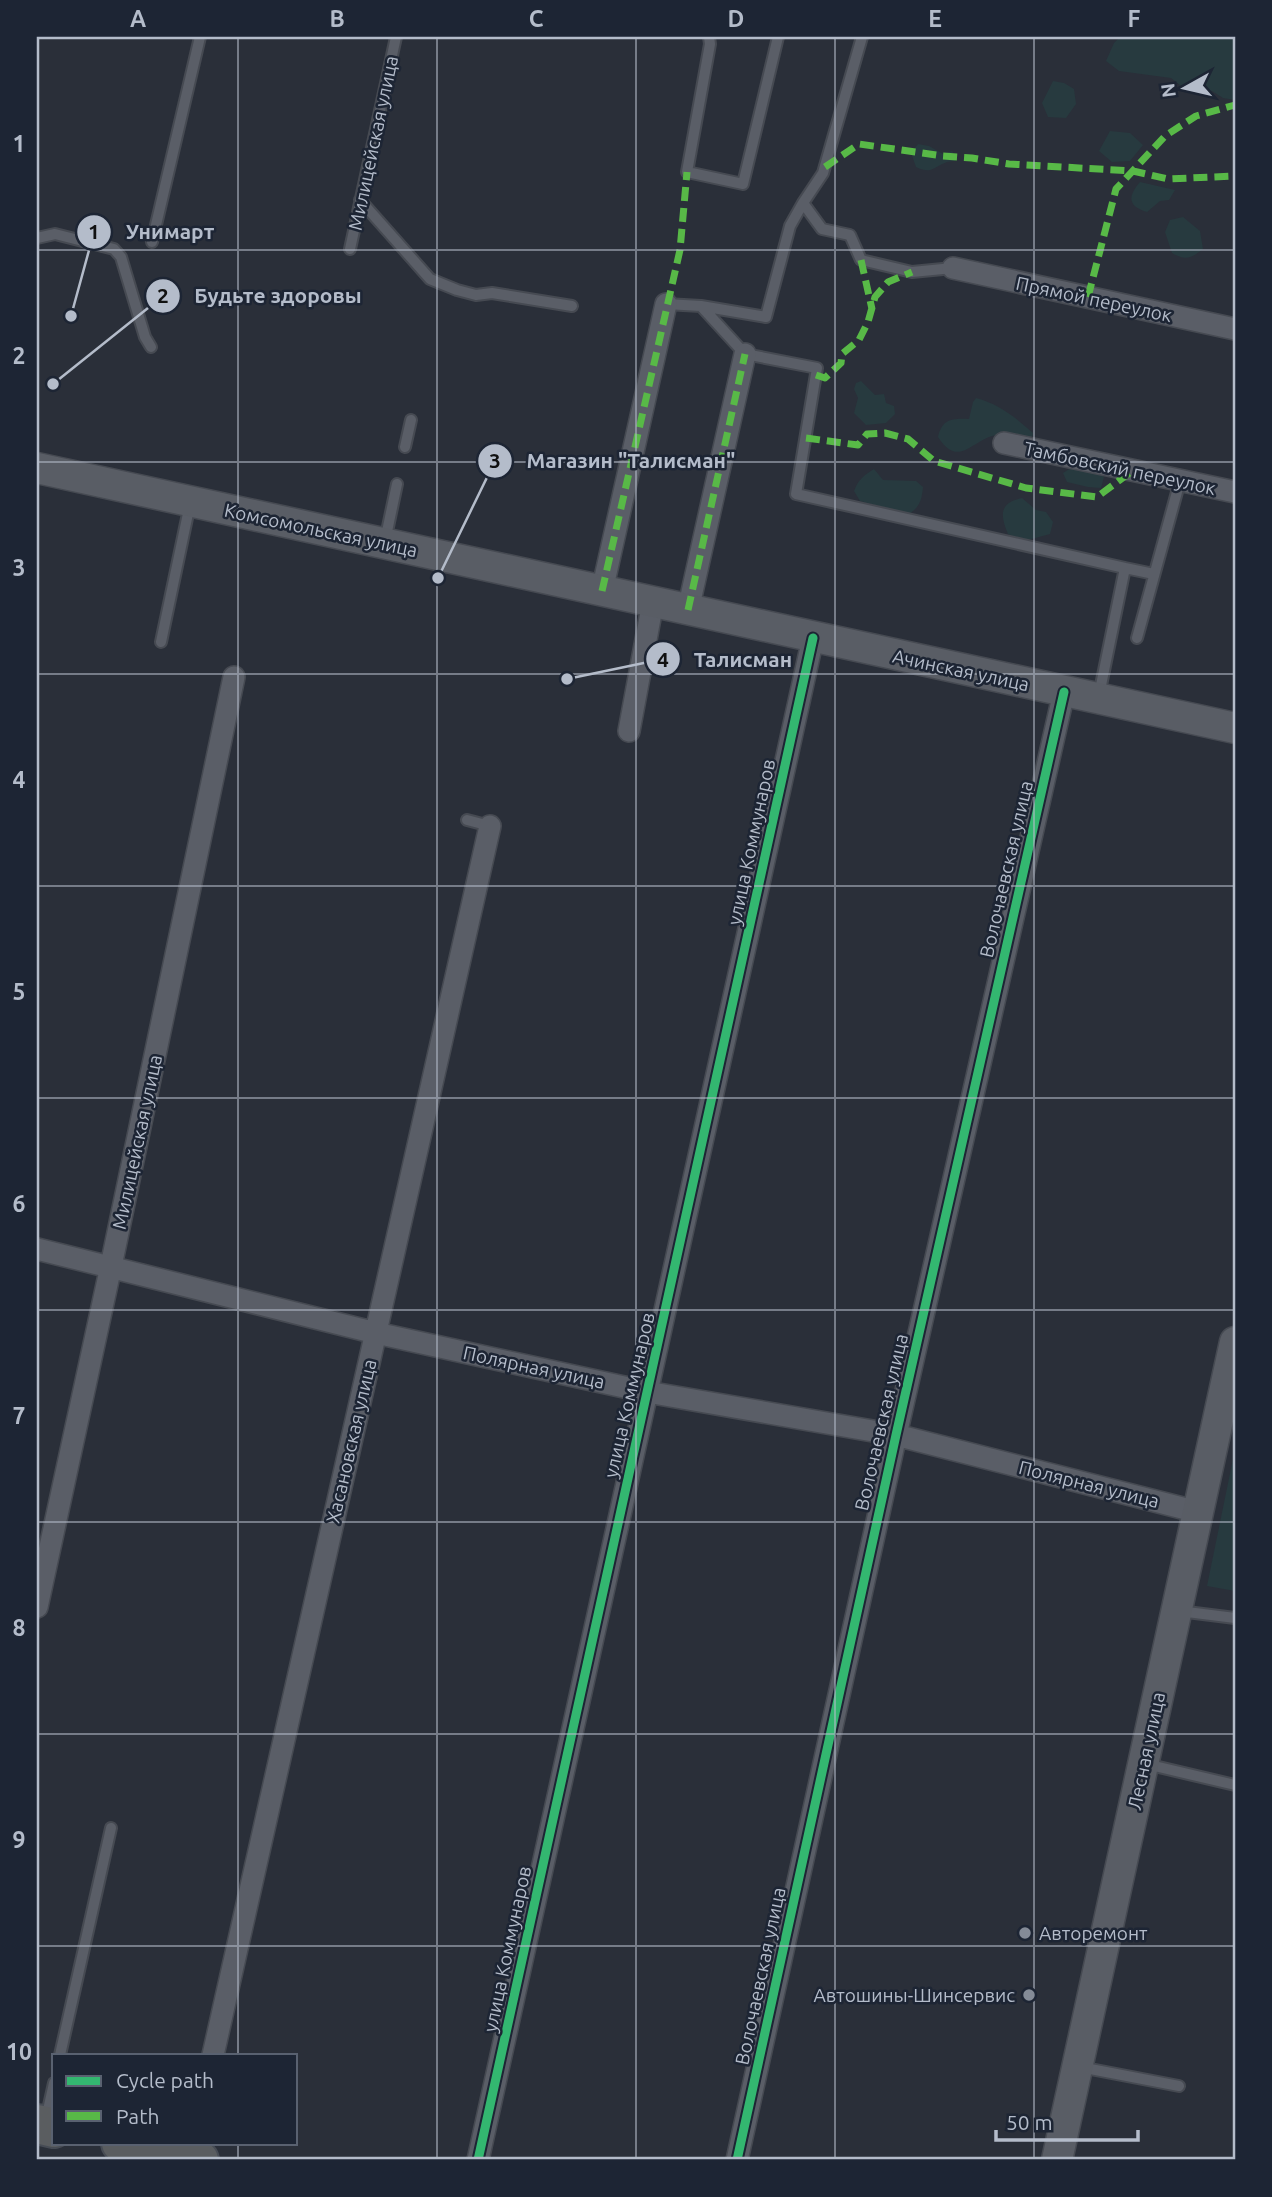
<svg xmlns="http://www.w3.org/2000/svg" width="1272" height="2197" viewBox="0 0 1272 2197" font-family="Ubuntu,sans-serif">
<style>
.green{fill:#273a3f}
.lines{fill:none;stroke-linecap:round;stroke-linejoin:round}
.lane-casing{stroke:#464a52;stroke-width:14}
.street-casing{stroke:#464a52;stroke-width:24}
.secondary-casing{stroke:#464a52;stroke-width:33}
.highway-casing{stroke:#474c55;stroke-width:42}
.lane{stroke:#5a5e67;stroke-width:10}
.street{stroke:#5a5e67;stroke-width:21}
.secondary{stroke:#595d65;stroke-width:30}
.highway{stroke:#5a5d60;stroke-width:38}
.quiet{stroke:#58b947;stroke-width:7;stroke-dasharray:14 7;stroke-linecap:butt}
.cycleway-casing{stroke:#1d2534;stroke-width:13}
.cycleway{stroke:#33b770;stroke-width:9}
.grid{fill:none;stroke:#b4bcca;stroke-width:2;stroke-opacity:0.55}
.poi-dot{fill:#848b97;stroke:#1d2534;stroke-width:2.5}
.labels{text-anchor:middle;dominant-baseline:central;stroke-width:5;stroke-linejoin:round;paint-order:stroke}
.street-label{font-size:19px;fill:#b4bcca;stroke:#1d2534}
.poi-label{font-size:19px;fill:#b4bcca;stroke:#1d2534;text-anchor:start}
.leader{fill:none;stroke:#b4bcca;stroke-width:2.5}
.callout-dot{fill:#b4bcca;stroke:#1d2534;stroke-width:2.5}
.mark-label{font-size:21px;text-anchor:middle;font-weight:bold;fill:#111}
.callout-label{font-size:21px;text-anchor:middle;font-weight:bold;fill:#b4bcca;stroke:#1d2534;stroke-width:5;stroke-linejoin:round;paint-order:stroke}
.neatline{fill:none;stroke:#b4bcca;stroke-width:2.5}
.grid-label{font-size:23px;text-anchor:middle;font-weight:bold;fill:#b4bcca}
</style>
<rect width="100%" height="100%" fill="#2a2f39"/>
<path class="green" d="M1120,37H1235V100L1223,98L1212,91L1185,89L1171,78L1119,71L1106,61L1114,43Z
M1053,81L1064,83L1074,89L1076,104L1066,118L1048,117L1042,103Z
M1110,131L1130,133L1143,145L1130,161L1112,162L1099,151Z
M918,144L929,146L943,154L952,151L956,157L955,161C936,161 935,177 916,167L911,153Z
M1140,182L1175,190L1169,200L1160,201L1147,212C1127,206 1128,196 1140,182Z
M1183,217L1200,231L1203,249C1192,258 1185,261 1172,253L1165,232L1170,220Z
M861,381L875,395L884,394L886,403L894,406L895,414L886,423L866,425L854,413L858,398L854,389L856,383Z
M976,398C999,404 1015,417 1033,433L1032,438C1021,437 1008,433 997,435C973,438 959,470 938,437C942,419 952,418 969,419L973,402Z
M1078,467L1098,471L1104,477L1101,488L1088,487L1067,482L1063,473L1071,468Z
M874,469L883,480L916,481L923,487C922,499 920,507 909,514L860,501L854,491C858,480 864,475 874,469Z
M1022,498L1036,510L1046,512L1053,522L1050,534L1024,541L1008,534C1000,515 999,503 1022,498Z
M1235,1449V1591L1207,1586Z"/>
<g class="lines">
<defs>
<path id="lane" d="M709,37L710,44L687,172L743,184L778,37
M360,200L430,279L457,290L476,295L492,293L572,306
M803,203L822,229L850,235L861,260L912,272L953,268
M37,238L55,234L114,249L121,257L145,337L151,347
M152,242L200,37
M350,249L396,37
M666,304L701,306L766,317L790,226L803,203L823,173L862,37
M701,306L745,354L817,368L796,494L1125,568L1099,695
M405,447L411,420
M385,541L397,484
M1125,568L1154,574
M1137,638L1180,481
M161,642L190,504
M467,820L490,826
M1179,1611L1235,1618
M1146,1764L1235,1785
M60,2055L111,1828
M1080,2067L1179,2086
M46,2119L54,2083"/>
<path id="street" d="M953,268L1235,329
M1004,443L1235,492
M602,591L666,304
M688,610L745,354
M629,731L653,602
M37,1249L376,1333L647,1392L896,1435L1198,1512
M37,1607L111,1266L234,677
M213,2055L490,826
M478,2160L813,638
M737,2160L896,1435L1064,692"/>
<path id="secondary" d="M37,468L1235,728
M1057,2160L1235,1342"/>
<path id="highway" d="M37,2124L54,2128
M121,2143L199,2160"/>
</defs>
<use href="#lane" class="lane-casing"/>
<use href="#street" class="street-casing"/>
<use href="#secondary" class="secondary-casing"/>
<use href="#highway" class="highway-casing"/>
<use href="#lane" class="lane"/>
<use href="#street" class="street"/>
<use href="#secondary" class="secondary"/>
<use href="#highway" class="highway"/>
<path class="quiet" d="M825,167L859,144L943,156L972,158L1009,164L1133,171L1168,179L1235,176
M861,260L872,309
M1088,297L1116,189L1165,136L1196,116L1235,105
M816,375L825,378L841,363L842,354L859,340L868,322L875,297L888,282L912,272
M806,438L858,445L867,434L885,433L908,439L934,461L1026,488L1097,497L1132,471
M602,591L680,250L687,172
M688,610L745,354"/>
<defs>
<path id="cycleway" d="M478,2160L813,638
M737,2160L896,1435L1064,692"/>
</defs>
<use href="#cycleway" class="cycleway-casing"/>
<use href="#cycleway" class="cycleway"/>
</g>
<path class="grid" d="M238,37V2055M437,37V2160M636,37V2160M835,37V2160M1034,37V2160M37,250H1235M37,462H1235M37,674H1235M37,886H1235M37,1098H1235M37,1310H1235M37,1522H1235M37,1734H1235M37,1946H1235M238,2143V2160"/>
<g class="poi-dot">
<circle cx="1025" cy="1933" r="7"/>
<circle cx="1029" cy="1995" r="7"/>
</g>
<g class="labels">
<g class="street-label">
<text transform="translate(373 143) rotate(-78)">Милицейская улица</text>
<text transform="translate(1094 299) rotate(12)">Прямой переулок</text>
<text transform="translate(1120 468) rotate(12)">Тамбовский переулок</text>
<text transform="translate(321 530) rotate(12)">Комсомольская улица</text>
<text transform="translate(961 670) rotate(12)">Ачинская улица</text>
<text transform="translate(751 842) rotate(-78)">улица Коммунаров</text>
<text transform="translate(1006 869) rotate(-77)">Волочаевская улица</text>
<text transform="translate(137 1142) rotate(-78)">Милицейская улица</text>
<text transform="translate(534 1367) rotate(12)">Полярная улица</text>
<text transform="translate(629 1395) rotate(-77)">улица Коммунаров</text>
<text transform="translate(881 1422) rotate(-77)">Волочаевская улица</text>
<text transform="translate(351 1441) rotate(-77)">Хасановская улица</text>
<text transform="translate(1089 1484) rotate(14)">Полярная улица</text>
<text transform="translate(1146 1751) rotate(-78)">Лесная улица</text>
<text transform="translate(507 1949) rotate(-78)">улица Коммунаров</text>
<text transform="translate(760 1976) rotate(-78)">Волочаевская улица</text>
</g>
<g class="poi-label">
<text x="1039" y="1933">Авторемонт</text>
<text x="1015" y="1995" text-anchor="end">Автошины-Шинсервис</text>
</g>
</g>
<path class="leader" d="M71 316L94 232M53 384L163 296M438 578L495 461M567 679L663 659"/>
<g class="callout-dot">
<circle cx="71" cy="316" r="7"/>
<circle cx="53" cy="384" r="7"/>
<circle cx="438" cy="578" r="7"/>
<circle cx="567" cy="679" r="7"/>
<circle cx="94" cy="232" r="18"/>
<circle cx="163" cy="296" r="18"/>
<circle cx="495" cy="461" r="18"/>
<circle cx="663" cy="659" r="18"/>
</g>
<g class="mark-label">
<text x="94" y="239">1</text>
<text x="163" y="303">2</text>
<text x="495" y="468">3</text>
<text x="663" y="667">4</text>
</g>
<g class="callout-label">
<text x="170" y="239">Унимарт</text>
<text x="278" y="303">Будьте здоровы</text>
<text x="631" y="468">Магазин "Талисман"</text>
<text x="743" y="667">Талисман</text>
</g>
<rect width="1272" height="2197" fill="none" stroke="#1d2534" stroke-width="77"/>
<rect x="52" y="2054" width="245" height="91" fill="#1d2534" stroke="#596170" stroke-width="2"/>
<rect x="66" y="2076" width="35" height="10" fill="#33b770" stroke="#596170" stroke-width="2"/>
<text x="116" y="2088" font-size="21" fill="#b4bcca">Cycle path</text>
<rect x="66" y="2111" width="35" height="10" fill="#58b947" stroke="#596170" stroke-width="2"/>
<text x="116" y="2124" font-size="21" fill="#b4bcca">Path</text>
<g transform="translate(1185 88) rotate(262)" stroke="#1d2534" stroke-width="5" paint-order="stroke">
<path d="M0-5L12 26L0 18L-12 26Z" fill="#b4bcca"/>
<text y="-10" font-size="19" font-weight="bold" text-anchor="middle" fill="#b4bcca">N</text>
</g>
<path d="M996 2130v10h142v-10" fill="none" stroke="#b4bcca" stroke-width="3.5"/>
<text x="1006" y="2130" font-size="21" fill="#b4bcca" stroke="#1d2534" stroke-width="5" paint-order="stroke">50 m</text>
<rect x="38" y="38" width="1196" height="2120" class="neatline"/>
<g class="grid-label">
<text x="138" y="27">A</text>
<text x="337" y="27">B</text>
<text x="536" y="27">C</text>
<text x="736" y="27">D</text>
<text x="935" y="27">E</text>
<text x="1134" y="27">F</text>
<text x="19" y="152">1</text>
<text x="19" y="364">2</text>
<text x="19" y="576">3</text>
<text x="19" y="788">4</text>
<text x="19" y="1000">5</text>
<text x="19" y="1212">6</text>
<text x="19" y="1424">7</text>
<text x="19" y="1636">8</text>
<text x="19" y="1848">9</text>
<text x="19" y="2060">10</text>
</g>
</svg>
